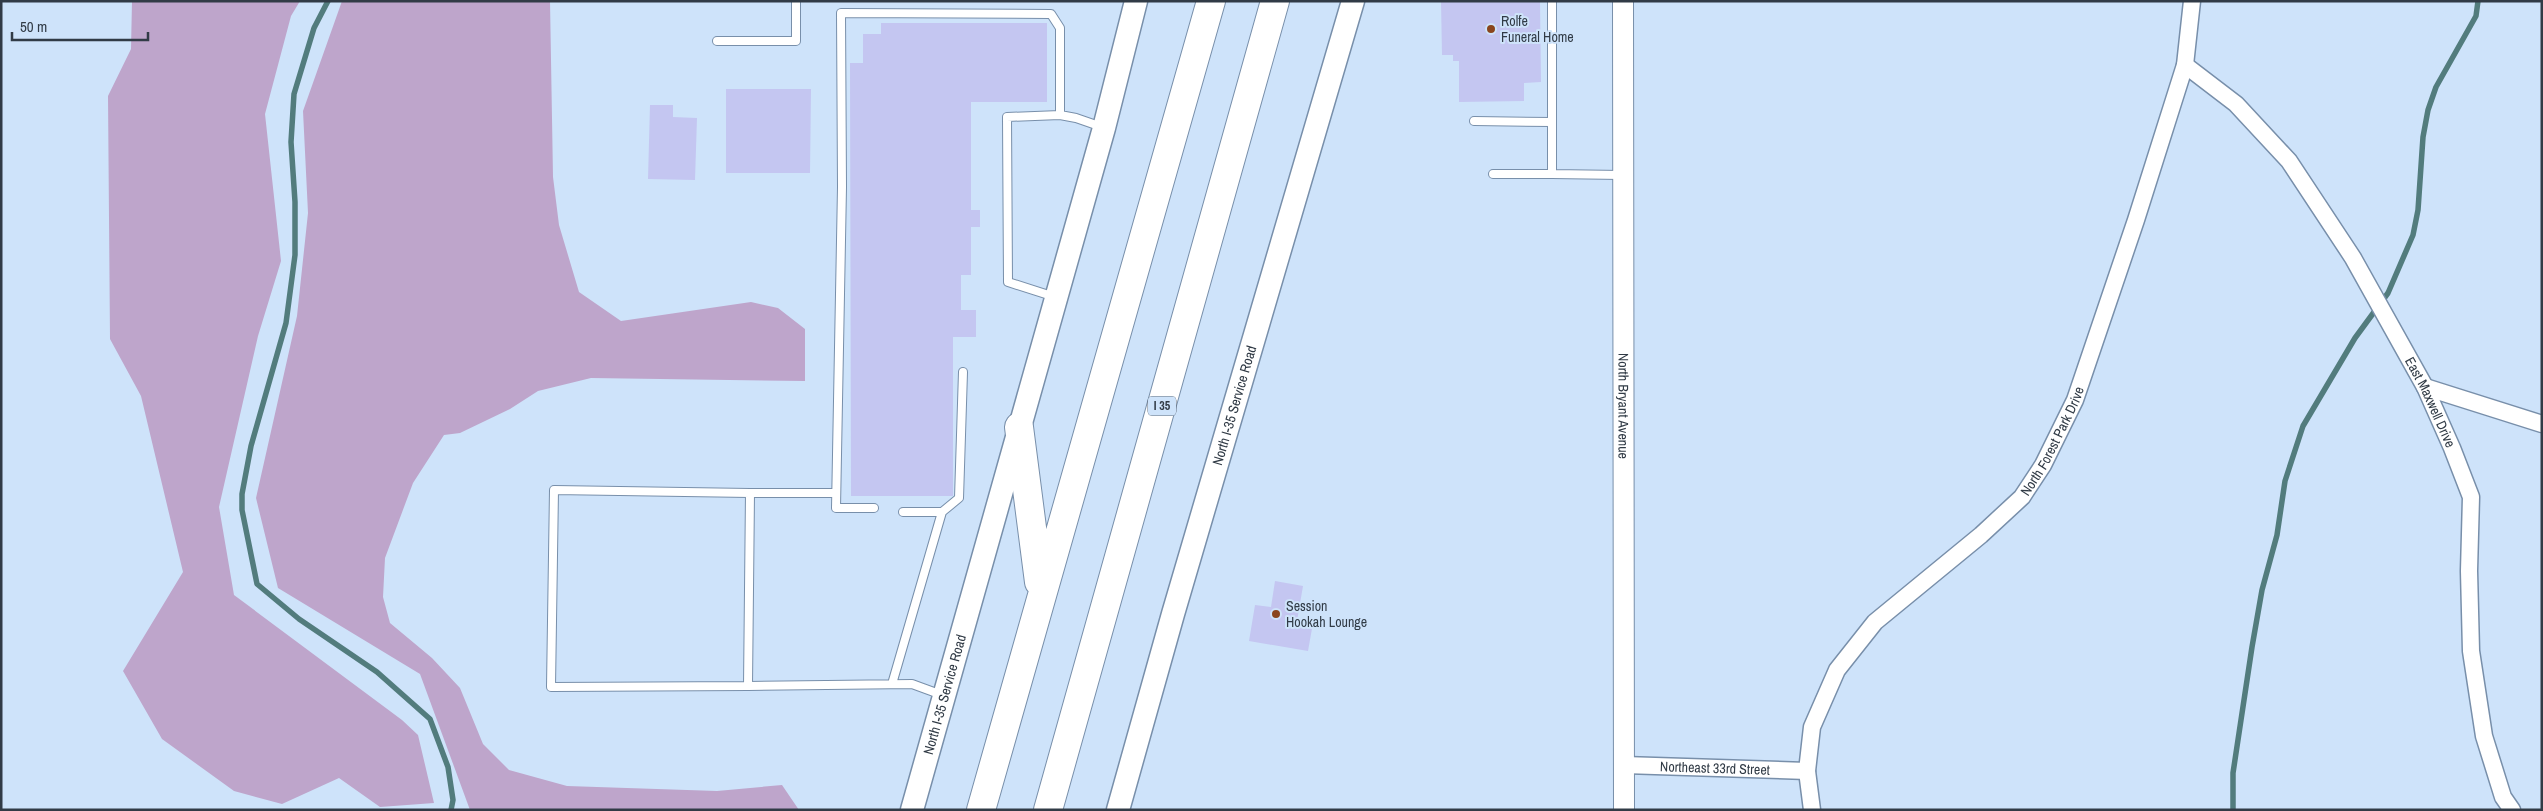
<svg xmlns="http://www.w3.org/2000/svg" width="2543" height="811" viewBox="0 0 2543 811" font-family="'Archivo Narrow',sans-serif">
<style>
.forest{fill:#bea5cb}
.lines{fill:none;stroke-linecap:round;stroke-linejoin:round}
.stream{stroke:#527c7d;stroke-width:5.5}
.building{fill:#c4c6f1}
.service-casing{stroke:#788faa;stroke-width:10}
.minor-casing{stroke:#788faa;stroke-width:19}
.tertiary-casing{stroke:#788faa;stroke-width:22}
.secondary-casing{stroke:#788faa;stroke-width:25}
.motorway-casing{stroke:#788faa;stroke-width:30}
.service{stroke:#fff;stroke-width:8}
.minor{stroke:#fff;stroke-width:16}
.tertiary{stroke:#fff;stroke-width:20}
.secondary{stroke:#fff;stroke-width:22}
.motorway{stroke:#fff;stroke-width:28}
.poi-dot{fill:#8a451d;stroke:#cee3fa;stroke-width:2}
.labels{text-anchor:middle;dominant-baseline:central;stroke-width:4;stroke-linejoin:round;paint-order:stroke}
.shield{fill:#cee3fa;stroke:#606d7c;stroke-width:1}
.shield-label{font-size:12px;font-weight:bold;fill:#313b46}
.poi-label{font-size:14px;fill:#313b46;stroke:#cee3fa;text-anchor:start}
.street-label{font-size:14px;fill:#313b46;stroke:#cee3fa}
</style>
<rect width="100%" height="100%" fill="#cee3fa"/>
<path class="forest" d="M132,1H300L291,16L265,114L281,261L258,336L219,507L234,595L402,720L418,735L434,803L380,807L339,778L282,804L234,791L162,739L123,671L183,572L141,396L110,339L108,96L131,49Z
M342,1H550L553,177L559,225L579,292L621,321L751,302L778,308L805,329V381L591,378L538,391L510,409L460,433L444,435L413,483L385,558L383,597L390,623L432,658L460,688L483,744L509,770L567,786L717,791L782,785L799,810H470L420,674L278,588L256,498L297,316L308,213L303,111Z"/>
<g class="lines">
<path class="stream" d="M328,1L314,28L294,94L291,142L295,202V255L286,323L251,446L242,494V510L257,584L299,619L377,672L430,719L448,767L453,800L451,810
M2233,810V773L2252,647L2262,590L2277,535L2285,481L2303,426L2355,338L2388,293L2413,235L2418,210L2423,137L2428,110L2436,87L2476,16L2478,1"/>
</g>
<path class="building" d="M1441,1H1540L1541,82L1524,83V101L1459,102V61H1453V55H1442Z
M881,23H1047V102H971V210H980V227H971V275H961V310H976V337H953V496H851L850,63H863V34H881Z
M726,89H811L810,173H726Z
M650,105H673V117L697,118L695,180L648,179Z
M1275,581L1303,586L1297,621L1313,623L1308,651L1249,641L1255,605L1271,607Z"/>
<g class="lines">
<defs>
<path id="service" d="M1552,1V174L1622,175
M717,41H796V1
M1474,121L1552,122
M1493,174H1552
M1055,297L1008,282L1007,117L1060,115
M836,493H750L748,686L912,684L942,695
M874,508H836L842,187L841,13L1051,14L1060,28V115L1076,118L1102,127
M903,512H942L959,498L963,372
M892,684L942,512
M748,686L551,687L554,490L750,493"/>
<g id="minor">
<path id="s1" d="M2185,65L2236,104L2289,161L2353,258L2425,387L2452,448L2471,497L2469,571L2471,651L2484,736L2503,797L2512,810"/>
<path d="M2425,387L2542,424"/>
<path id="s2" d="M1624,765L1807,771"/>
<path id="s3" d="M1812,810L1807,771L1812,727L1837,670L1875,622L1981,535L2022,497L2043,465L2075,400L2136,220L2185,65L2192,1"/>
</g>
<g id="tertiary">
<path id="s4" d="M1623,1L1624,810"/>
</g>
<g id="secondary">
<path id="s5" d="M912,810L1104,128L1136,1"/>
<path id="s6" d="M1118,810L1173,614L1353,1"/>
</g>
<path id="motorway" d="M1019,427L1039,582
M981,810L1211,1
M1048,810L1275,1"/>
</defs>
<use href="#service" class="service-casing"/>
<use href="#minor" class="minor-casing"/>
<use href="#tertiary" class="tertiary-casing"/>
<use href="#secondary" class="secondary-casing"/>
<use href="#motorway" class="motorway-casing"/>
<use href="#service" class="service"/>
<use href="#minor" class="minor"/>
<use href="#tertiary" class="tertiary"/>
<use href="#secondary" class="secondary"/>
<use href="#motorway" class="motorway"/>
</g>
<g class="poi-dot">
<circle cx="1491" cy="29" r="5"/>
<circle cx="1276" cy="614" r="5"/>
</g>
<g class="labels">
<rect class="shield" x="1148" y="396.5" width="28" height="19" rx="4"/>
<g class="shield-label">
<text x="1162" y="406">I 35</text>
</g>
<g class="poi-label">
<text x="1501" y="21">Rolfe<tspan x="1501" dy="16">Funeral Home</tspan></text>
<text x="1286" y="606">Session<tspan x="1286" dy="16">Hookah Lounge</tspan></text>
</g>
<g class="street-label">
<text stroke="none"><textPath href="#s1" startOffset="422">East Maxwell Drive</textPath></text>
<text stroke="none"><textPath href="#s6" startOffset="421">North I-35 Service Road</textPath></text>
<text stroke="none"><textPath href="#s4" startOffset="405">North Bryant Avenue</textPath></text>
<text stroke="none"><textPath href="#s3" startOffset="464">North Forest Park Drive</textPath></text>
<text stroke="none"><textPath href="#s5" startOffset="120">North I-35 Service Road</textPath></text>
<text stroke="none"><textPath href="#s2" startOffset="91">Northeast 33rd Street</textPath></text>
</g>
</g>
<rect width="2543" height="811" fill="none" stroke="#313b46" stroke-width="5"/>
<path d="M12 32v8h136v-8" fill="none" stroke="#313b46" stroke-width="2.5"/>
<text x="20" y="32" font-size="15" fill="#313b46" stroke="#cee3fa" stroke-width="4" paint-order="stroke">50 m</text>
</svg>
